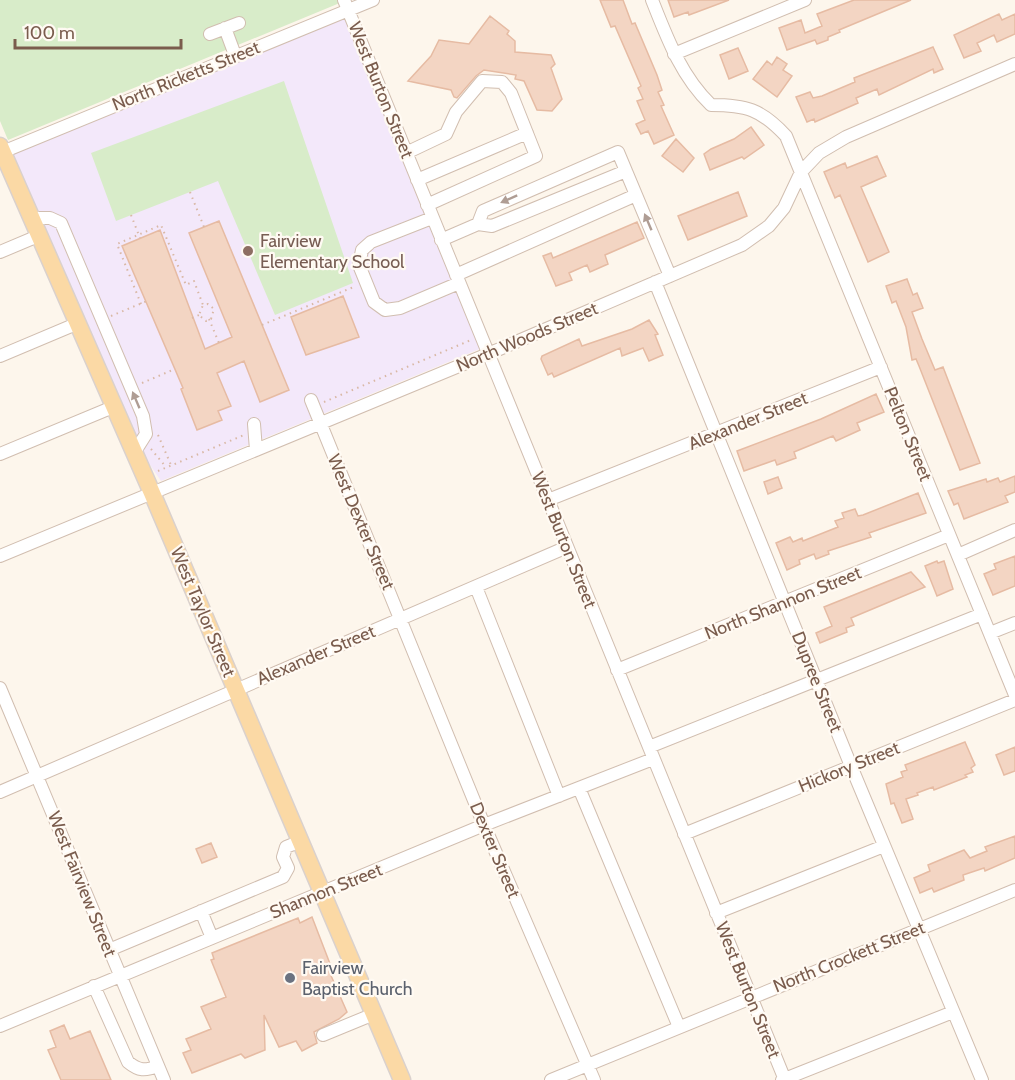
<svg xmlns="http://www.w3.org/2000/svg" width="1015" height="1080" viewBox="0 0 1015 1080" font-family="Cabin,sans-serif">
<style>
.education{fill:#f3e8fa}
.green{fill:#d8ecc9}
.building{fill:#f3d5c3;stroke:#e6bba3;stroke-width:1.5}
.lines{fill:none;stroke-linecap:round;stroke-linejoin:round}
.minor-casing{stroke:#d1beb0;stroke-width:14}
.major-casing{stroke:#dad1cd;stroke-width:19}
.path{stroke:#d9b8a5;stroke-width:2;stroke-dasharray:1.5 4.5;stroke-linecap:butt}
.minor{stroke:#fff;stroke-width:12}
.major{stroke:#fbd9a5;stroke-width:16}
.oneway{fill:#af9d94}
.education-dot{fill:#8d6e63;stroke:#fffaf3;stroke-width:2}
.worship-dot{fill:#6b7280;stroke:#fffaf3;stroke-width:2}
.labels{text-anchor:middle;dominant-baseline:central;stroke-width:4.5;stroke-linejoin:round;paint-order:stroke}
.street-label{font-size:18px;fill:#7a5c4d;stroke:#fffaf3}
.education-label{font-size:18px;fill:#785e54;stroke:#fffaf3;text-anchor:start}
.worship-label{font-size:18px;fill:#5b616d;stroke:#fffaf3;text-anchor:start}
</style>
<rect width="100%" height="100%" fill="#fdf6ec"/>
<path class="education" d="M344,18L482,348L161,481L133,440L13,154Z"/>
<path class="green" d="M0,0H347L8,140L0,121Z
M284,81L353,283L275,315L218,181L116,221L91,153Z"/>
<path class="building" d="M600,0H623L632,24L635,23L657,75L662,90L658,92L664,105L661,106L674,135L654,144L648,131L641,134L636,124L645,120L637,101L643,99L638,88L641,86L615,26L611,27Z
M668,0H729L689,15L688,12L674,17Z
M854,0H911L839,30L840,32L828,37V40L817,44L815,40L787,50L779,28L801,20L805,33L822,26L817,14Z
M999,14L1002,20L1015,14V34L997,42L994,35L977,43L981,51L964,58L954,35Z
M490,16L509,31L507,34L515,41V52L551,55L555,64L551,68L562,99L552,111L537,110L524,81L515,79L516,75L484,70L476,76L457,98L454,97L451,90L408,81L431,56L439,40L469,44Z
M933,47L943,69L934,73L933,69L879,95L877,89L856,98L858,103L815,122L814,119L807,122L796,97L810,92L813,98L822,96L855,82L854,78Z
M738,48L748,71L729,79L720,55Z
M777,57L787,64L783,70L792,76L777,97L753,79L767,61L772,65Z
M751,127L764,145L744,159L742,157L710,170L704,154L711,149L734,139Z
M676,139L694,158L683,172L662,156Z
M877,156L886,176L861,187L889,252L868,262L840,195L835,198L824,172L845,163L847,168Z
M738,192L747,216L688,240L678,216Z
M219,221L289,390L260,402L244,361L217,373L231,406L218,411L222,420L197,430L181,389L183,388L122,246L160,230L205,349L232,337L189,233Z
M637,222L644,238L605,255L608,264L590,272L587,265L569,273L572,280L556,286L543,256L551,253L553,258Z
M907,279L913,295L917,293L923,308L912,312L922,339L935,370L943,367L980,463L960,470L919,366L916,359L912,360L906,327L896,301L892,303L886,286Z
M343,296L359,337L306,355L291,317Z
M649,320L658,334L655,335L663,355L649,361L643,348L622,356L620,348L554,377L552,373L548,375L541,359L542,356L579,339L582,346L632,329Z
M876,394L884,412L857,423L860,430L836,441L833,436L794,452L796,458L777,465L775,460L744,471L737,451L821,419Z
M1015,476V492L1005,496L1008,502L964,519L958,503L954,505L948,491L986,479L987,482L998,478L1000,482Z
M778,477L782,488L768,494L764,482Z
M918,493L926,513L869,533L871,537L828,551L829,554L816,559L814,554L799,560L800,564L787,570L776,543L790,537L793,542L802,538L803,541L838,527L835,521L844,518L842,513L855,509L858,516L863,515Z
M1015,556V586L993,595L984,574L996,569L994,564Z
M937,561L938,563L944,561L953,589L937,596L925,566Z
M911,572L925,587L851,618L854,625L846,628L847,632L820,643L816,633L832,626L824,607Z
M965,742L975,765L971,768L973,772L965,775L967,777L934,790L933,787L917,793L918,795L906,799L913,819L902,823L894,803L891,804L886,784L903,777L901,772L907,770L905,765Z
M1015,747V771L1004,775L996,755Z
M1015,836V858L985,871L984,868L963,875L964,880L934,892L932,888L920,893L914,878L930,871L928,865L964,850L970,858L987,851L985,847Z
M211,843L217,857L202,863L196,849Z
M312,917L332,969L329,971L347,1012L339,1019L314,1032L317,1043L302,1051L296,1041L279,1047L264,1015L265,1050L245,1058L241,1054L192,1073L183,1053L191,1050L186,1039L211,1029L201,1007L226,997L211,960L214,959L212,953L298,918L300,923Z
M64,1025L70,1039L90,1031L111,1080H61L48,1050L56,1047L50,1031Z"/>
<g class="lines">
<defs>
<path id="minor" d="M344,0L785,1080
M652,0C667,38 681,76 711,105C746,105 761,109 786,136L1015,695
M225,28L235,55
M210,34L239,23
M674,54L805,0
M0,153L373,0
M406,153L446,134L456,112L482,81L502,82L511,93L536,156L427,205
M417,180L527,133
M30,218H50L61,223L143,416L146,434L134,453
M432,218L371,242L362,250L359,265L374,302L385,310L400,308L459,283
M478,224L492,226L626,171
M441,240L478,224L483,211L618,152L670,276
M0,252L38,236
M456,275L636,195
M655,282L851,766L982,1080
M0,356L76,324
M311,400L484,825L594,1080
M254,424L256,450
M0,454L113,407
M548,500L881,367
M958,555L1015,530
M0,556L488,354L742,245L769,226L784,208L801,172L819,153L846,137L1015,64
M476,587L559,796
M990,633L1015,623
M617,670L949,535
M0,688L164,1080
M649,747L982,614
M579,788L679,1027
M0,792L567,547
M684,834L1015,700
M201,911L212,938
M716,913L884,846
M109,950L283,877L288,868L283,857L286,847L301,841
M94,986L128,1062C139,1071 145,1071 158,1066
M0,1026L484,825L653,759
M323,1035L374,1014
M551,1080L1015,890
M782,1080L953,1012"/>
<path id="major" d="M0,146L152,493L402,1080"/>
</defs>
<use href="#minor" class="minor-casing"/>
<use href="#major" class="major-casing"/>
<path class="path" d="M190,192L204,227
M131,215L140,238
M141,304L117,244L161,225L186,285L194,281L203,305L208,304L214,309L211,319L206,321L199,315L203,305
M111,316L147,301
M192,318L199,315
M209,319L219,343
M262,325L356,286
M142,383L175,369
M324,402L471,340
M158,435L171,465
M151,449L166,467
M158,471L244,435"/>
<use href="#minor" class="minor"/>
<use href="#major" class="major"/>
</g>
<defs><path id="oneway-solid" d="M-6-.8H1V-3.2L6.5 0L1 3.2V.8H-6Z" transform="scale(1.5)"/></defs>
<g class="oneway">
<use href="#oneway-solid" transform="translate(509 199) rotate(156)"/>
<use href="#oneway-solid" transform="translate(648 222) rotate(-113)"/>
<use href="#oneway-solid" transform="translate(136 400) rotate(-113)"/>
</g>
<circle class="education-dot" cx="248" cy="251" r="6"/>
<circle class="worship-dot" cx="290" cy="978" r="6"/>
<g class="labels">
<g class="street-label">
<text transform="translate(186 76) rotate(-22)">North Ricketts Street</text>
<text transform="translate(381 90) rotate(68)">West Burton Street</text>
<text transform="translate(527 337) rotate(-23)">North Woods Street</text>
<text transform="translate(748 421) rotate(-22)">Alexander Street</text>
<text transform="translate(908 434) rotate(68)">Pelton Street</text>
<text transform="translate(361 522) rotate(67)">West Dexter Street</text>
<text transform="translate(564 540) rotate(68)">West Burton Street</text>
<text transform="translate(783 603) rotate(-22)">North Shannon Street</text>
<text transform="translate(203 612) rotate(67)">West Taylor Street</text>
<text transform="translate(316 655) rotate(-23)">Alexander Street</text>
<text transform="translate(817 682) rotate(68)">Dupree Street</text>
<text transform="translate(849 767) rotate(-22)">Hickory Street</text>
<text transform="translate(495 850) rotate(67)">Dexter Street</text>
<text transform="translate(82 884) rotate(68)">West Fairview Street</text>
<text transform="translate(326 891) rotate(-22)">Shannon Street</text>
<text transform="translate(849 957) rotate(-22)">North Crockett Street</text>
<text transform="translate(748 990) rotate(68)">West Burton Street</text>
</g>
<g class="education-label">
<text x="260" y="241">Fairview<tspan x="260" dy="21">Elementary School</tspan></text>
</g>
<g class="worship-label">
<text x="302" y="968">Fairview<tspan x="302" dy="21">Baptist Church</tspan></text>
</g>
</g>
<path d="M15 39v9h166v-9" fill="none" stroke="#7a5c4d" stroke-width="3"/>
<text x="24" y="39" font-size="18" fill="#7a5c4d" stroke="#fffaf3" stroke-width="4.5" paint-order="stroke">100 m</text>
</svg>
